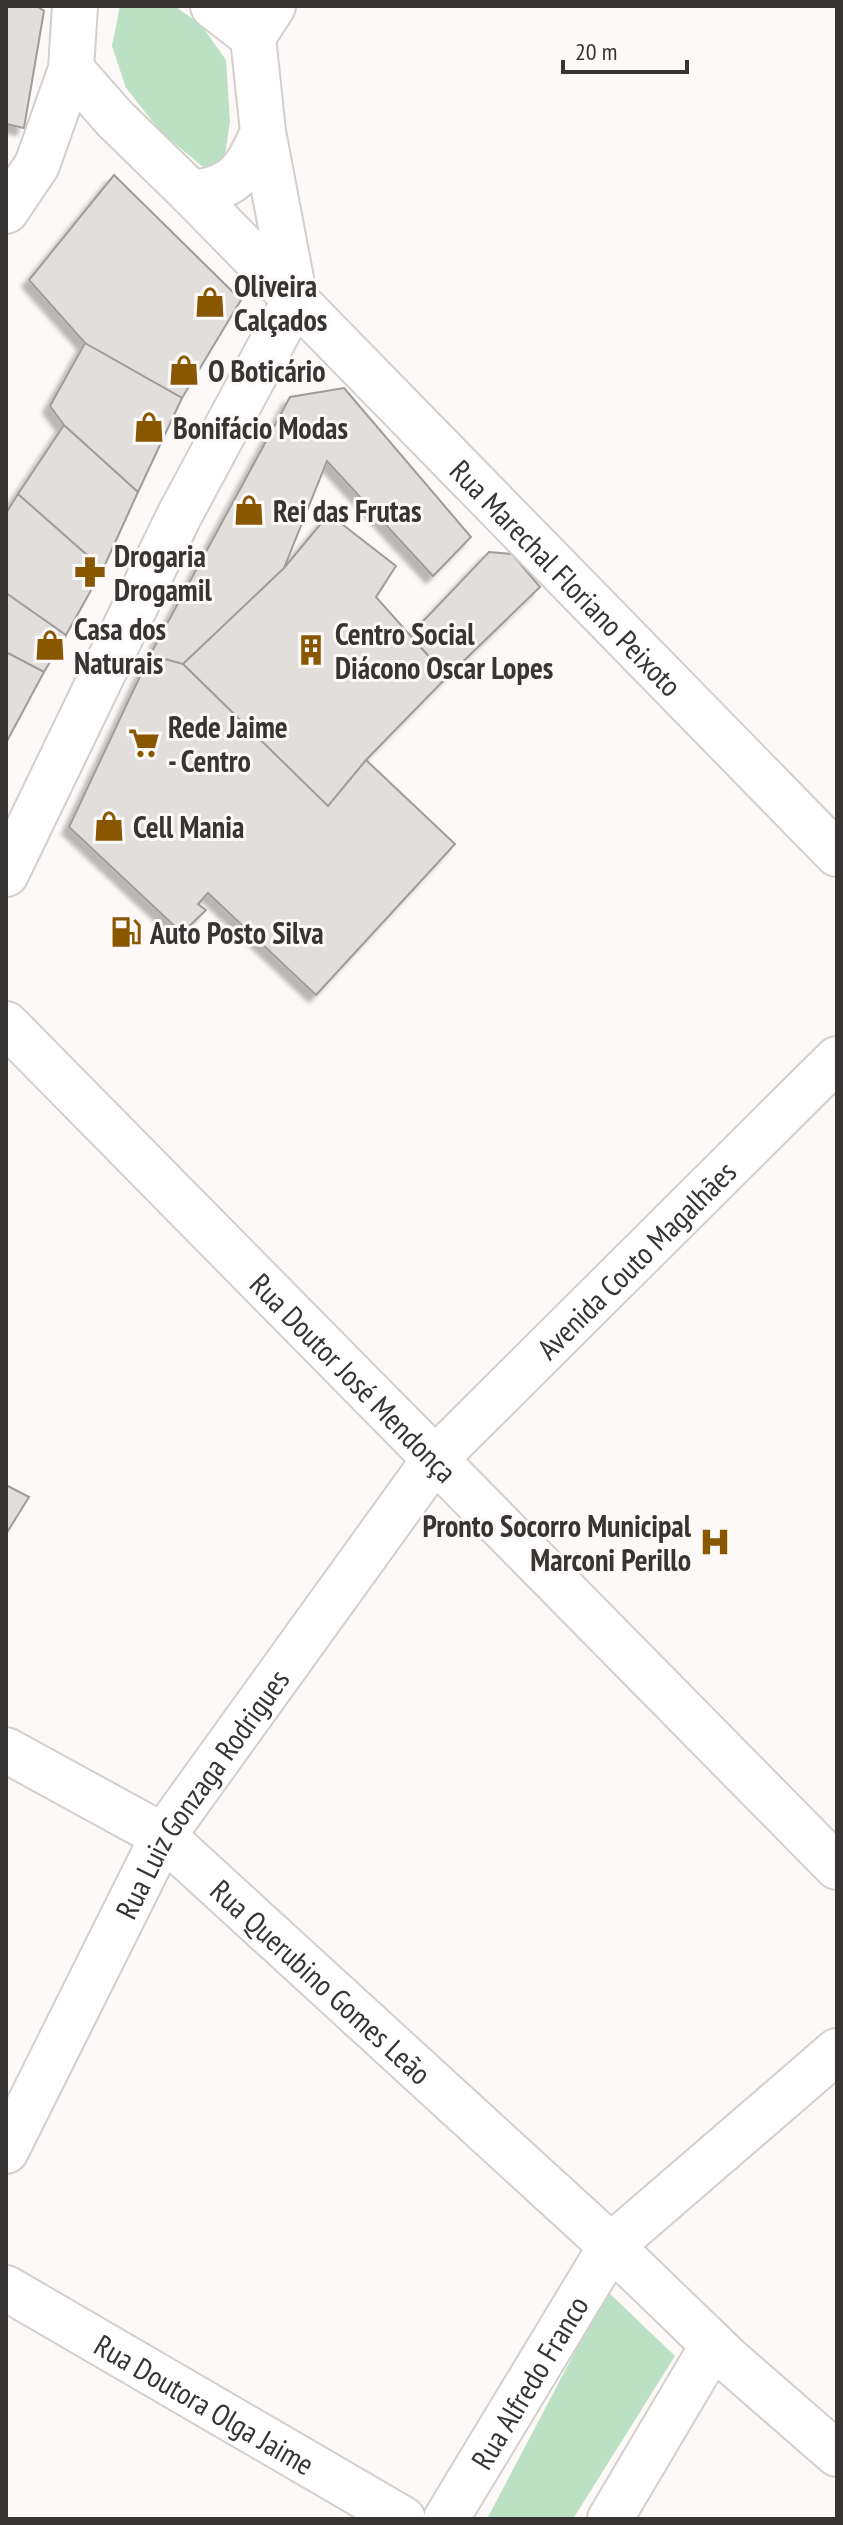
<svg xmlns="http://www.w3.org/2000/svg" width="843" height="2525" viewBox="0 0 843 2525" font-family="'PT Sans Narrow',sans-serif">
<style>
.green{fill:#bce0c3}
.building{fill:#e1dedc;stroke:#9f9c9b;stroke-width:2;filter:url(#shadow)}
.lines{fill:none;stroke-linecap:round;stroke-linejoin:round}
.minor-casing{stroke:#d2cfcd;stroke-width:48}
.major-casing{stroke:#d2cfcd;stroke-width:48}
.minor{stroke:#fff;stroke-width:44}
.major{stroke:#fff;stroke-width:44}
.labels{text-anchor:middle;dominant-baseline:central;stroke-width:6;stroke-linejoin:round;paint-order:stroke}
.poi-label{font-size:30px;font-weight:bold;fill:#363534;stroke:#fcf9f8;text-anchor:start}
.street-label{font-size:30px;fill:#363534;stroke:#fcf9f8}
</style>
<defs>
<filter id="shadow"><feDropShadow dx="-7" dy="7" stdDeviation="2" flood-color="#0004"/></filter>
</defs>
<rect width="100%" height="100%" fill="#fcf9f8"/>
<path class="green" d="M120,6H175L202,26L226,60L230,121L224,163L203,167L161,132L126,88L112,46Z
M607,2291L675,2356L573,2519H487Z"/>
<path class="building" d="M6,6H37L44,11L24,128L6,124Z
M114,175L241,300L182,398L85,343L29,280Z
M85,343L182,398L138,492L64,425L50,406Z
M344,388L471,537L433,576L327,461L284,568L183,664L150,655L290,397Z
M64,425L138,492L103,569L18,494Z
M18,494L103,569L66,635L6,593V513Z
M329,514L396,566L376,597L447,677L366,760L328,806L183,664L284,568Z
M489,552L512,554L540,587L447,677L410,635Z
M6,593L66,635L44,672L6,652Z
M6,652L44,672L7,741L6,740Z
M150,655L183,664L328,806L366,760L455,844L316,995L208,893L198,904L206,910L182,933L69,827Z
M6,1485L29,1497L6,1534Z"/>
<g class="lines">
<defs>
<g id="minor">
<path d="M213,6L253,37"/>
<path id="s1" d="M71,69L115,119L191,193L837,854"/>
<path id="s2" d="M6,1024L837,1867"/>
<path id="s3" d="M6,1750L163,1836L611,2246L728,2359L837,2454"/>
<path id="s4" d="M6,2151L163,1836L434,1460L837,1059"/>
<path id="s5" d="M6,2288L403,2519"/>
<path id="s6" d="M446,2519L611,2246L837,2051"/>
<path d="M610,2519L713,2345"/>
</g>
<path id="major" d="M191,193C235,189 247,170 263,132
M6,211L37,165L71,69L75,6
M6,874L179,516L295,300L263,132L253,37L273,6"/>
</defs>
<use href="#minor" class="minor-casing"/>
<use href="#major" class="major-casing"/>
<use href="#minor" class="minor"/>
<use href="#major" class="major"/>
</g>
<defs>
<symbol id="shop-bare" viewBox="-9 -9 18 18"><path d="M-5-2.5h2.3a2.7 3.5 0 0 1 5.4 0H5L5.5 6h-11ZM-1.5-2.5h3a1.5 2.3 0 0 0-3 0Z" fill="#895700" stroke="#fcf9f8" stroke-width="2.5" paint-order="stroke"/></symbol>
<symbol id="pharmacy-bare" viewBox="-9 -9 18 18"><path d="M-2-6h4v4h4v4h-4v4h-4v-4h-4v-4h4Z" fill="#895700" stroke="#fcf9f8" stroke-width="2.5" paint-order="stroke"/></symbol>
<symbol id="building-bare" viewBox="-9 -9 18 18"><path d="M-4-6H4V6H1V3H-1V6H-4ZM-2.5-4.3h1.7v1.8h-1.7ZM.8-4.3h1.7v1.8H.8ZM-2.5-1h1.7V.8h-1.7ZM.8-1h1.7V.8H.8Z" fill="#895700" stroke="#fcf9f8" stroke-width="2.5" paint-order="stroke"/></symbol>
<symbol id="supermarket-bare" viewBox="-9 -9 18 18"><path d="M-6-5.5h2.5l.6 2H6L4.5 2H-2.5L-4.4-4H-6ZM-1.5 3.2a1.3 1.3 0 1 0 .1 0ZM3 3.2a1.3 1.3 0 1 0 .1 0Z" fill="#895700" stroke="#fcf9f8" stroke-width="2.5" paint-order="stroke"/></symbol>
<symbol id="fuel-bare" viewBox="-9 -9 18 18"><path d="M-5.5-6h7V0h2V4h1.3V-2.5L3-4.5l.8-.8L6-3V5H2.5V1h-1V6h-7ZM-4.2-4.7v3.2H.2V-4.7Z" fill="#895700" stroke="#fcf9f8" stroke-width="2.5" paint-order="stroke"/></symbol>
<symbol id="hospital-bare" viewBox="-9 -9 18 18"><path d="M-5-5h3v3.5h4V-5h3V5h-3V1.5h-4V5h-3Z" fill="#895700" stroke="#fcf9f8" stroke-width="2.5" paint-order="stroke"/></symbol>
</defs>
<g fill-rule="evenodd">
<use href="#shop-bare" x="188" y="280" width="44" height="44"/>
<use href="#shop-bare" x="162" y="348" width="44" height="44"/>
<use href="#shop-bare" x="127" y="405" width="44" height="44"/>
<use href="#shop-bare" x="227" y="488" width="44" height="44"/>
<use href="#pharmacy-bare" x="68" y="550" width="44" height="44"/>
<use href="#shop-bare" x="28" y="623" width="44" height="44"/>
<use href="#building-bare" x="289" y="628" width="44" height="44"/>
<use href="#supermarket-bare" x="122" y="721" width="44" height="44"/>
<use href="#shop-bare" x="87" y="804" width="44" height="44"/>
<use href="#fuel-bare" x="104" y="910" width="44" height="44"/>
<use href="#hospital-bare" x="693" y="1520" width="44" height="44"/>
</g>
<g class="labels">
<g class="poi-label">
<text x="234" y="285">Oliveira<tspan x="234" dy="34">Calçados</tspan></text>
<text x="208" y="370">O Boticário</text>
<text x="173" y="427">Bonifácio Modas</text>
<text x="273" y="510">Rei das Frutas</text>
<text x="114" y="555">Drogaria<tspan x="114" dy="34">Drogamil</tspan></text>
<text x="74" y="628">Casa dos<tspan x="74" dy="34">Naturais</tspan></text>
<text x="335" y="633">Centro Social<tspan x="335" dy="34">Diácono Oscar Lopes</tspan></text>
<text x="168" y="726">Rede Jaime<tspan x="168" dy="34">- Centro</tspan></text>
<text x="133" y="826">Cell Mania</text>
<text x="150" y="932">Auto Posto Silva</text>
<text x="691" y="1525" text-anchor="end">Pronto Socorro Municipal<tspan x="691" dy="34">Marconi Perillo</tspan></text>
</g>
<g class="street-label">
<text stroke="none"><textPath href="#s1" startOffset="710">Rua Marechal Floriano Peixoto</textPath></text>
<text stroke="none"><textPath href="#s4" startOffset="1100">Avenida Couto Magalhães</textPath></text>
<text stroke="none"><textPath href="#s2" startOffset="496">Rua Doutor José Mendonça</textPath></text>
<text stroke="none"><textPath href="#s4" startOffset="408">Rua Luiz Gonzaga Rodrigues</textPath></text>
<text stroke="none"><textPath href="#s3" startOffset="394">Rua Querubino Gomes Leão</textPath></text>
<text stroke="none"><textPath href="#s6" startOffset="160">Rua Alfredo Franco</textPath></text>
<text stroke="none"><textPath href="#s5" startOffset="230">Rua Doutora Olga Jaime</textPath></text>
</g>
</g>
<rect width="843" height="2525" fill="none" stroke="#363534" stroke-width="16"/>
<path d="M563 60v12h124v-12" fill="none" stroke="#363534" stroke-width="4"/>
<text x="575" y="60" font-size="24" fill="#363534" stroke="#fcf9f8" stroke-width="6" paint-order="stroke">20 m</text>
</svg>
